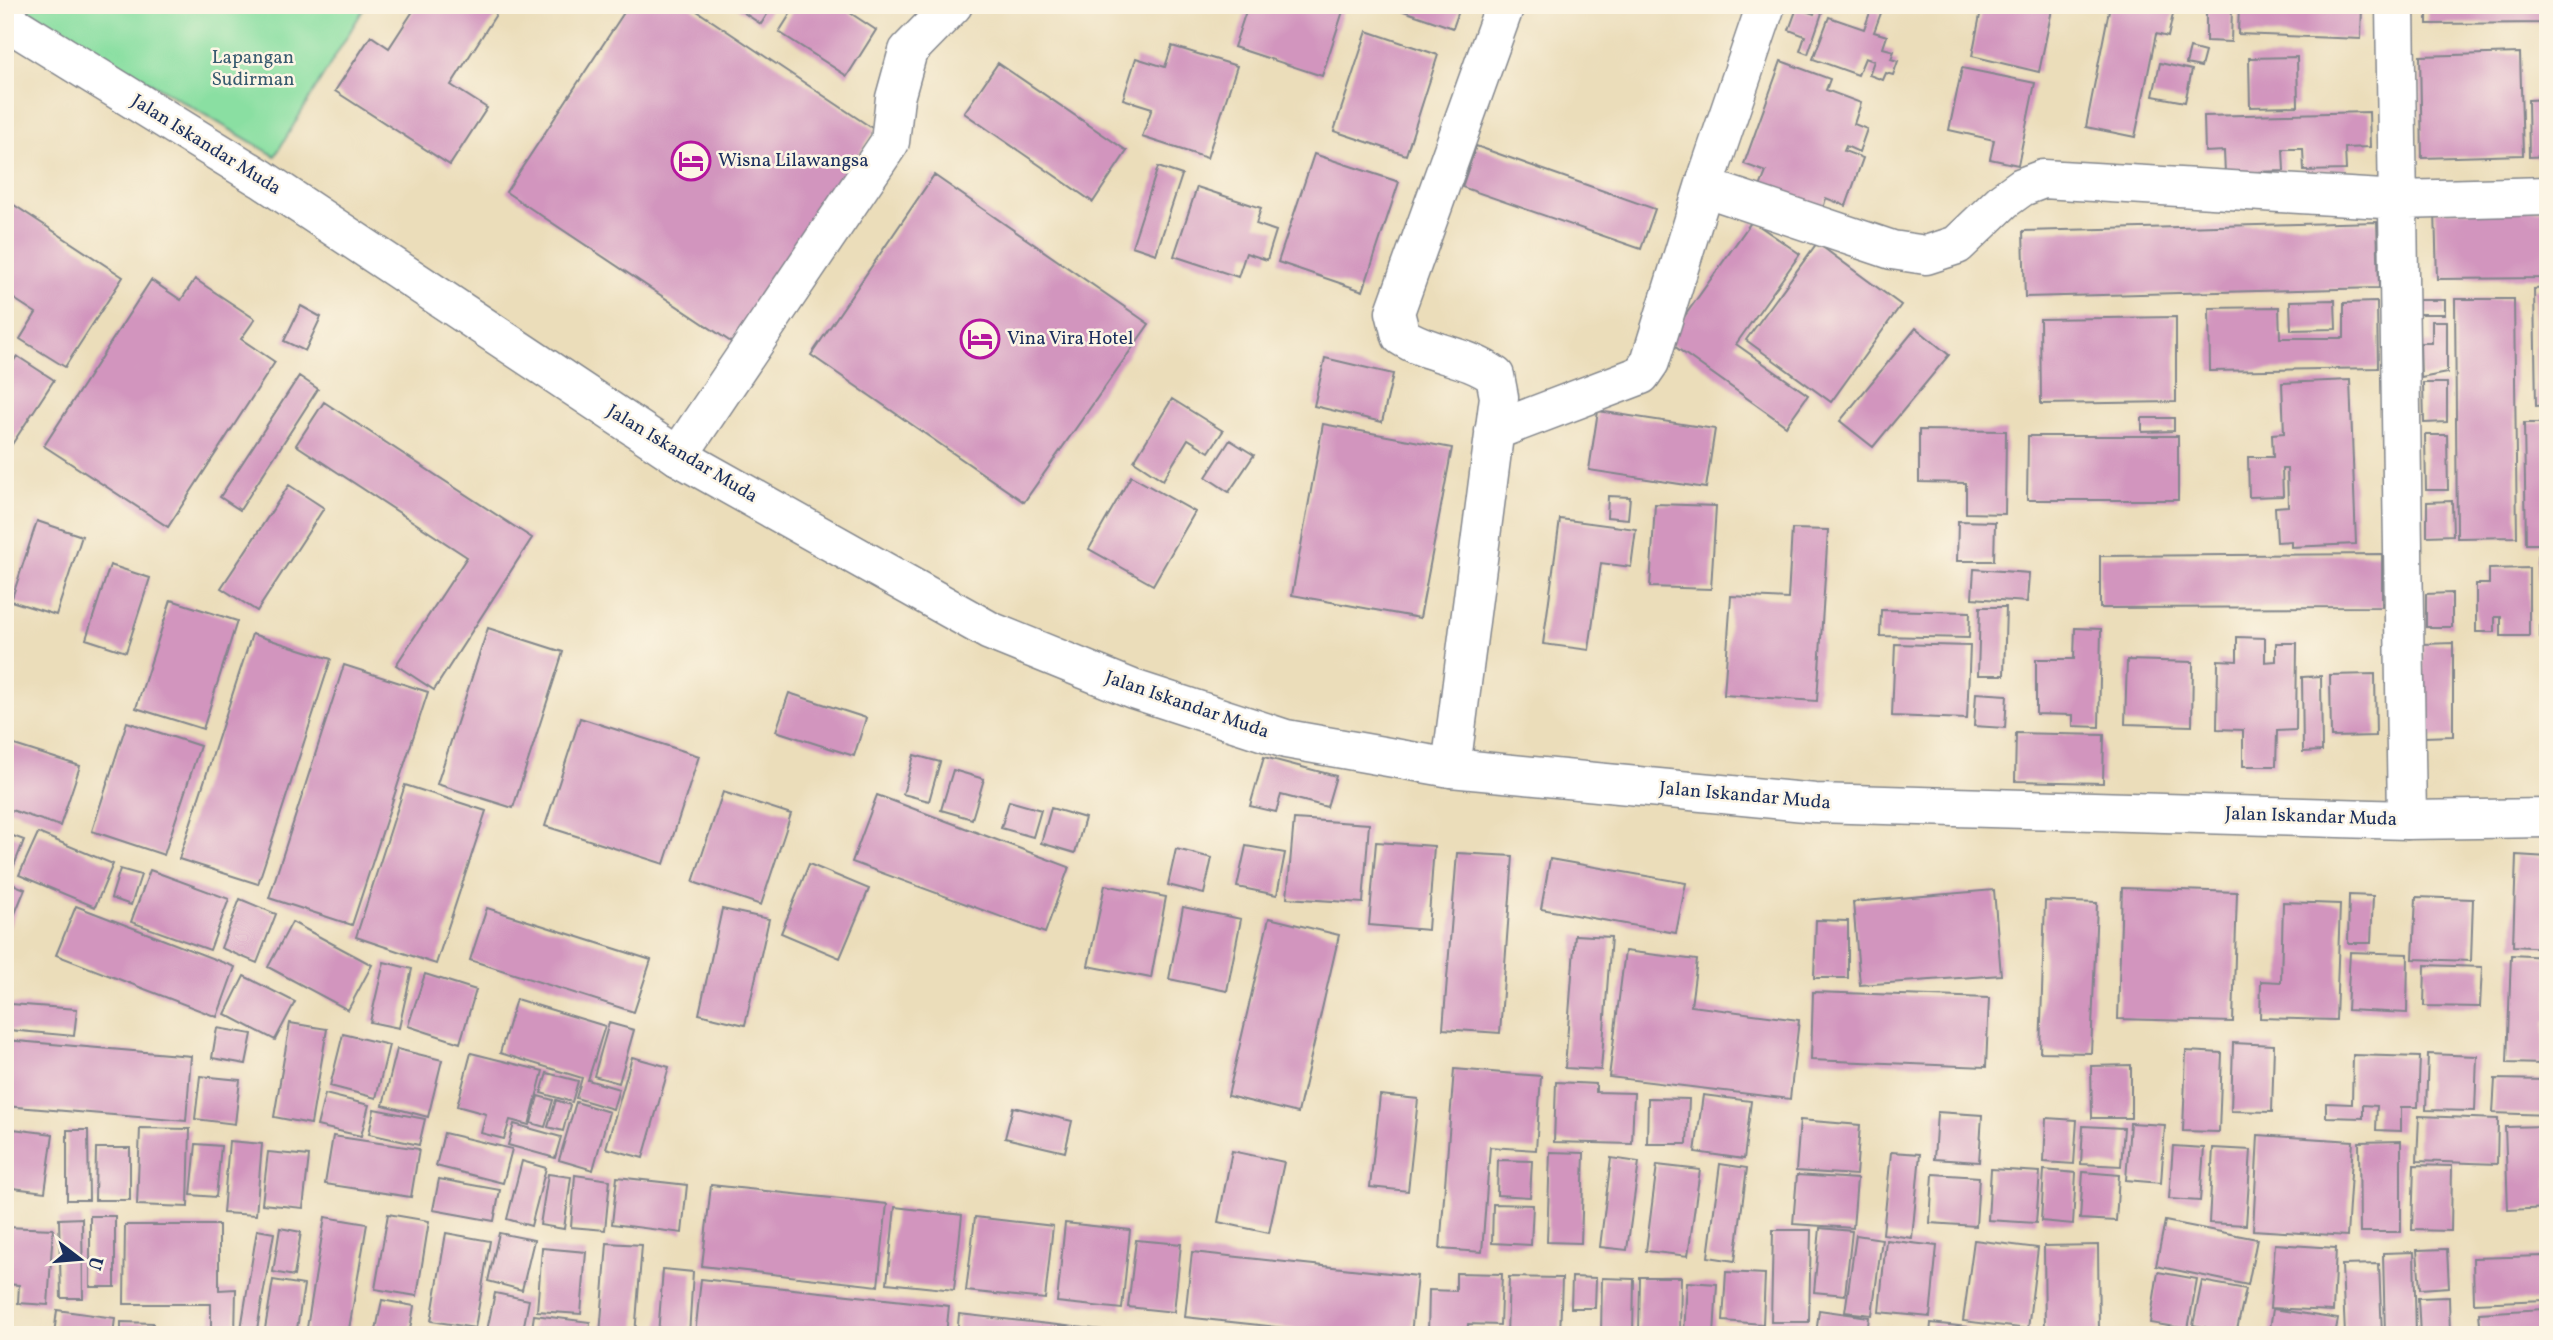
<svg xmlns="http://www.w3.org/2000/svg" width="2553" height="1340" viewBox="0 0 2553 1340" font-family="Vollkorn,serif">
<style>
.green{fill:#8adfa2;stroke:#528780;stroke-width:2}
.building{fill:#d295be}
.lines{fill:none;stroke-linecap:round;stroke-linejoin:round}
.street-casing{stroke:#83868c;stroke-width:41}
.secondary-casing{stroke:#83868c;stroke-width:41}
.street{stroke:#fff;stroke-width:38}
.secondary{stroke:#fff;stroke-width:38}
.labels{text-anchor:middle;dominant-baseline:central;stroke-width:5;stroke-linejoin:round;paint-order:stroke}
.park-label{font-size:19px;fill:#375b6f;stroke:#fcf5e5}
.street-label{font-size:19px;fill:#1b2f5e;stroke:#fcf5e5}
.poi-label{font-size:19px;fill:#1b2f5e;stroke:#fcf5e5;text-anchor:start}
</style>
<rect width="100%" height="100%" fill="#fcf5e5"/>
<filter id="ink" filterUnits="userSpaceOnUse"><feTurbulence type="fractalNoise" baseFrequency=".0143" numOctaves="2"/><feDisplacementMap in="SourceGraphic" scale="14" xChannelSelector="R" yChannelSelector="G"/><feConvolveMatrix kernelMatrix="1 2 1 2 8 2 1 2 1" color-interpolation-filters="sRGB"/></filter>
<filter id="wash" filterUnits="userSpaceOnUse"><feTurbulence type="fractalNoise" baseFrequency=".00686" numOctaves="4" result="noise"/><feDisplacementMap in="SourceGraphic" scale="28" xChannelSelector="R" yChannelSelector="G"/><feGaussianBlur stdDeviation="1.57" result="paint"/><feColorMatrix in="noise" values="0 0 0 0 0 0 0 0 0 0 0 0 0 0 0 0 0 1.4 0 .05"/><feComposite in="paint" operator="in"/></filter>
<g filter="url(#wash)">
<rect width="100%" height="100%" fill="#ebddba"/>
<path class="green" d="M19,5H366L275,156Z"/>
<g id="blocks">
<path class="building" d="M417,5H502L451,85L487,108L450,165L335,91L371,36L389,48Z
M629,5H688L875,130L734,344L506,192Z
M732,5H773L761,24Z
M796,5H838L876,30L847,76L779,32Z
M1248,5H1345L1322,76L1234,47Z
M1386,5H1461L1453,28Z
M1982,5H2053L2039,72L1972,56Z
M2110,5H2175L2168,37L2156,34L2135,137L2086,127Z
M2239,5H2362L2361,39L2238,34Z
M2427,5H2548V23L2427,24Z
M1816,7L1823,10L1808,54L1800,51L1805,36L1789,30L1797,8L1814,14Z
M2206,8H2232L2231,42L2206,41Z
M1871,10L1881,13L1874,32L1887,36L1883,48L1894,51L1891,59L1898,61L1893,75L1886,73L1883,80L1869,75L1874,61L1865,58L1858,75L1813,59L1829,17L1864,29Z
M1367,31L1438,55L1406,155L1334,131Z
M1172,46L1237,66L1207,158L1142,137L1152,108L1123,99L1136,58L1165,67Z
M2190,48L2205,52L2201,67L2186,64Z
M2520,53L2523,155L2422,158L2420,56Z
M2297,57L2298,106L2250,107L2249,58Z
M1781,61L1830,79L1826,90L1861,103L1854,124L1867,129L1859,152L1846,146L1844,151L1863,158L1846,206L1826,198L1823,209L1760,187L1766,172L1744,164Z
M998,63L1127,151L1093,202L964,113Z
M2160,63L2192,70L2185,102L2153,96Z
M1962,68L2035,83L2018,165L1990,159L1994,140L1949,130Z
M2548,99V156L2529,157L2528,100Z
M2369,112L2370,147L2345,148L2346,170L2304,171L2303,149H2283L2284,171L2225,173L2224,151L2205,152L2204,116Z
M1476,146L1655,209L1641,249L1462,187Z
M1314,154L1399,182L1363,291L1278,262Z
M1158,167L1182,175L1156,254L1132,246Z
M934,175L1149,324L1024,502L811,355Z
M1197,187L1261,208L1256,224L1276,231L1267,260L1246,253L1238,277L1174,256Z
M5,199L123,277L65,367L20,339L36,313L5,293Z
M2548,209V278L2437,279L2435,211Z
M1752,221L1800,254L1736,344L1808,395L1786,426L1667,341Z
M2377,222L2379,288L2025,297L2023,231Z
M1817,243L1901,305L1831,402L1746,340Z
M195,279L255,319L241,339L275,362L168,527L44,446L151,280L181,300Z
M2548,288V405L2536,406L2534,289Z
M2455,299H2514L2517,537L2457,538Z
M2335,300L2336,329L2291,330L2290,301Z
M2419,300H2445V314H2419Z
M2377,302L2378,368L2210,371L2209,308L2279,307L2280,338H2344V303Z
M301,306L321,317L305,351L284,341Z
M2176,317V402L2041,404L2040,319Z
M2432,321H2447V373L2421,378L2420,343H2432Z
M1916,328L1949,355L1873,447L1840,421Z
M17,356L54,380L5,455V374Z
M1325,358L1393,374L1382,422L1314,406Z
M299,376L318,389L240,510L220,497Z
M2350,380L2356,544L2291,547V541L2277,542L2275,507L2288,506L2287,469H2282L2283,496L2249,497L2248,457H2273L2272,434L2284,433L2282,383Z
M2423,383H2447V422L2424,423Z
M1172,399L1223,431L1209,452L1188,439L1163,480L1134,461Z
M324,402L532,538L434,690L396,665L467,557L296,445Z
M1598,411L1715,429L1706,488L1589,470Z
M2142,418H2174V431L2142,432Z
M2524,423H2548V544H2526Z
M1323,424L1452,448L1420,618L1292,595Z
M1919,430L2006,431L2005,514L1966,513V483L1919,482Z
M2425,435H2447L2448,490H2426Z
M2028,436H2178V500H2027Z
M1230,440L1254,455L1229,492L1206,477Z
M1131,476L1195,512L1153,585L1089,549Z
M289,485L324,508L257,611L221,588Z
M1608,496L1630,497L1628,519L1607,517Z
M2452,501L2453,535L2427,536V502Z
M1655,504L1716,506L1711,589L1650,587Z
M1560,519L1636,529L1631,567L1601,563L1589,650L1543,644Z
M37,521L82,536L56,615L11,601Z
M1958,521L1995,522L1994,561H1957Z
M1792,529L1828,530L1817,701L1724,695L1731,596L1788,599Z
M2382,554V607L2100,608V556Z
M2548,555V581H2538L2537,556Z
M110,565L150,578L126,652L86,639Z
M2529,568V636H2501V617H2495V632H2476V584H2489V569Z
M1974,569L2029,573L2027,602L1972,598Z
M2452,593V627H2426V594Z
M2540,596H2548V637H2540Z
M171,600L237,621L203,729L136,708Z
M1980,607H2006L2004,675H1978Z
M1881,610L1970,612L1969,638L1880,636Z
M488,628L563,652L513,808L437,784Z
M2075,628L2101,629L2099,727L2073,726V715L2036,714V659H2074Z
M252,634L331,659L258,884L179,859Z
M2237,637L2265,638V662L2276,661V643H2297L2296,730L2277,731L2276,766H2243V730L2217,729L2218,660L2237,661Z
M2453,643V736L2424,737L2423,644Z
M1895,644L1970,646L1967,719L1892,716Z
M2127,660L2193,662L2192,726L2125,724Z
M344,665L428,692L352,925L269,898Z
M2375,674L2376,736L2331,737L2330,675Z
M2321,676L2322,751L2303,752L2302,677Z
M789,693L866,718L854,756L776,731Z
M1976,693L2007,695L2005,728L1974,726Z
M580,718L699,756L664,864L545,826Z
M127,722L200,746L164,855L92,831Z
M2016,733L2104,735L2103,783L2015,781Z
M5,742L80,766L60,826L5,808Z
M914,755L940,762L929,801L903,794Z
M1264,757L1336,776L1327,807L1281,795L1276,812L1250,806Z
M953,770L984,779L972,819L941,810Z
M405,785L486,811L436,964L356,937Z
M723,792L791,814L761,905L693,882Z
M877,795L1069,867L1045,933L852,862Z
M1009,801L1041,810L1033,837L1001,828Z
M1051,808L1085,818L1075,853L1041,843Z
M1294,819L1369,824L1363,903L1287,898Z
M5,833L24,840L11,873L5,870Z
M38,833L113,864L95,907L19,875Z
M1376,842L1434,846L1428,930L1369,925Z
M1246,846L1285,853L1277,895L1237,887Z
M1176,849L1212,858L1204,894L1168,885Z
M1457,853L1513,856L1500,1033L1443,1029Z
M2516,855L2548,857L2547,948L2513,946Z
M1550,859L1686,883L1676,933L1541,909Z
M809,864L869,889L840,958L781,933Z
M120,869L141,875L131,905L111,898Z
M150,870L229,899L210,950L131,922Z
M5,881L25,889L5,938Z
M1105,885L1166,897L1151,978L1088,966Z
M2122,888L2237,892L2233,1022L2118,1019Z
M1994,890L2001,975L1860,985L1853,902Z
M2349,895L2373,896L2371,943H2348Z
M2416,897L2473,899L2471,961L2413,959Z
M240,899L276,914L257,963L221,948Z
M2045,901L2097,903L2091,1053L2040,1052Z
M2283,902L2340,904L2336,1020L2260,1018L2261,981L2281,982Z
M76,906L235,967L217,1017L56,955Z
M1183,907L1241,919L1227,991L1169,979Z
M487,908L651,960L634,1012L470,960Z
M722,909L769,919L745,1025L699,1014Z
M1269,918L1339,935L1298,1113L1228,1096Z
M1816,920L1848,921V978H1814Z
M292,922L372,965L348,1010L268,967Z
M1575,935L1611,937L1601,1070L1565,1068Z
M1625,951L1697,960L1691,1006L1799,1020L1790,1099L1609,1077Z
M2350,952L2408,954L2407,1013L2347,1010Z
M2511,955L2548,957V1021H2545L2543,1064L2507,1063Z
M384,962L412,969L399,1028L370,1022Z
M2425,965L2482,967L2480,1007L2424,1006Z
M425,974L476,990L460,1043L408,1026Z
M244,976L295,1002L275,1040L225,1014Z
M1813,992L1989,998L1986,1067L1811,1060Z
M516,999L605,1026L588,1080L619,1089L613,1109L576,1098L582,1078L500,1053Z
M11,1004L77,1009L74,1036L9,1030Z
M290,1023L327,1029L311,1124L274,1117Z
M609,1023L634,1030L619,1083L594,1076Z
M217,1028L252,1034L246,1064L212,1058Z
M343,1034L389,1045L376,1098L330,1086Z
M5,1040L191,1056L186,1121L5,1106Z
M2233,1043L2274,1045L2272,1112L2231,1111Z
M397,1049L442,1060L428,1117L383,1105Z
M2186,1051L2222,1053L2219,1132L2183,1131Z
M471,1053L543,1071L529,1125L510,1120L504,1139L481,1133L486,1114L457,1106Z
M2428,1054L2477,1056L2475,1111L2426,1110Z
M2353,1055L2420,1057L2418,1107H2401V1131L2376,1130L2377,1106L2363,1105V1118L2326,1117V1103L2352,1104Z
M632,1057L669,1067L643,1158L606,1148Z
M2131,1065V1118H2092L2091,1066Z
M1454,1069L1541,1076L1536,1150L1490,1147L1482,1252L1440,1249Z
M547,1073L578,1081L572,1102L541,1093Z
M200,1076L240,1080L235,1124L195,1119Z
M2495,1079L2548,1080V1115L2493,1113Z
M1556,1082L1596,1084V1092L1634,1093L1632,1144L1554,1142Z
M325,1094L369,1105L361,1136L317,1126Z
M1380,1095L1418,1099L1408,1191L1370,1187Z
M1703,1095L1751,1101L1744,1159L1695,1152Z
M538,1096L553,1100L545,1127L531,1123Z
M1648,1098L1689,1099L1687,1144H1647Z
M556,1100L570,1105L563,1131L548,1127Z
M576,1102L609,1112L593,1170L559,1160Z
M1013,1107L1072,1121L1065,1152L1005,1138Z
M374,1109L425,1119L419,1145L369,1134Z
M1937,1112L1982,1115L1979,1162L1934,1159Z
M2419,1116L2498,1119L2497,1164L2417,1161Z
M2046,1118L2077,1120L2074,1164L2044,1162Z
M1800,1120L1860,1125L1856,1175L1796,1171Z
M2130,1123L2165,1125L2161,1183L2126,1180Z
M514,1124L561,1137L555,1158L508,1145Z
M2083,1126L2124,1128L2121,1166L2081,1164Z
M2548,1126V1208L2508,1210L2505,1127Z
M5,1128L53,1134L45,1192L5,1187Z
M140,1128L190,1129L188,1207L137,1205Z
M67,1130H88L89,1200H67Z
M444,1133L512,1149L503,1183L436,1166Z
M2258,1135L2353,1141L2347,1236L2253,1230Z
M333,1136L419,1149L411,1197L325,1184Z
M229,1141L262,1144L256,1215L223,1213Z
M2401,1141V1232H2360L2359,1142Z
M196,1144L221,1146L216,1197L191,1195Z
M2173,1146L2204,1148L2200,1201L2169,1199Z
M96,1148H130V1200H95Z
M2213,1148L2251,1150L2246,1225L2209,1223Z
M1232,1151L1284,1162L1269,1233L1218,1222Z
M268,1152L309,1156L303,1208L262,1204Z
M1550,1152L1584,1153L1581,1243L1547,1242Z
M1891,1152L1920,1154L1912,1238L1883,1234Z
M1611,1158L1639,1162L1627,1250L1600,1247Z
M1498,1160L1532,1161L1530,1197L1497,1195Z
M522,1161L546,1168L531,1226L507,1219Z
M1720,1164L1747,1168L1735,1261L1708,1257Z
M1657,1165L1700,1170L1688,1256L1646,1251Z
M2414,1165L2452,1166L2451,1231L2412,1230Z
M1991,1169L2040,1172L2036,1223L1988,1220Z
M2044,1170L2076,1173L2073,1224L2041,1221Z
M2083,1172L2119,1175L2116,1221L2080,1219Z
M548,1174L571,1177L564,1229L540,1225Z
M1933,1174L1979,1177L1976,1226L1930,1223Z
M575,1175L610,1180L605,1230L571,1227Z
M1797,1175L1857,1179L1853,1228L1793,1224Z
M617,1177L687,1185L682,1233L612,1224Z
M439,1179L500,1190L494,1221L433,1210Z
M711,1185L887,1204L878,1286L702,1266Z
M1493,1204L1533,1205L1531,1245L1492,1243Z
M895,1207L962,1215L954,1290L887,1283Z
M388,1214L429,1221L417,1296L375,1289Z
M90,1216H115V1287H90Z
M325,1217L367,1224L348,1335L306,1334Z
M975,1217L1053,1226L1045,1299L966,1291Z
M82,1218L83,1298H61L59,1219Z
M2165,1221L2257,1239L2248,1285L2156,1266Z
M1065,1223L1130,1230L1122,1309L1057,1302Z
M125,1225H219V1290L236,1289L235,1335H211V1304H124Z
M5,1227L53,1229L48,1305L18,1303L19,1285L5,1284Z
M280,1228L301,1232L294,1276L273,1272Z
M1820,1228L1852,1231L1845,1295L1814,1292Z
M257,1230L274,1233L256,1335H240Z
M1773,1230H1811L1809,1322H1771Z
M446,1233L490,1241L475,1328L431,1321Z
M499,1233L534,1240L522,1290L488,1281Z
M1856,1235L1882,1239L1872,1315L1845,1312Z
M1136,1240L1181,1244L1174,1312L1128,1307Z
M1886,1240L1937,1246L1930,1317L1879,1312Z
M1974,1240L2038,1248L2028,1329L1963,1321Z
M607,1243L642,1245L635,1335H600Z
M2275,1244L2336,1248L2333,1311L2270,1308Z
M2098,1245L2099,1333L2045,1335L2044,1246Z
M542,1248L586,1252L581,1314L537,1311Z
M2447,1249L2449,1287L2420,1289L2417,1250Z
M1192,1252L1417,1276L1411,1335H1350L1185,1317Z
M2414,1252L2416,1335H2385L2383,1253Z
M2544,1256L2545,1300L2474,1303L2473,1258Z
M2379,1264L2382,1335H2345L2342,1265Z
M663,1269L693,1272L689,1335H658Z
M1726,1272L1765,1274L1763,1324L1723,1321Z
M2158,1272L2197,1279L2188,1329L2150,1323Z
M1456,1273L1502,1274L1500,1325L1468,1324L1467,1335H1428L1429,1290L1456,1291Z
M1509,1277L1562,1278L1560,1335H1507Z
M1572,1277L1596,1278L1595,1308H1571Z
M1640,1277H1681L1680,1335H1639Z
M1602,1278L1634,1279L1633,1335H1601Z
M701,1279L949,1306L946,1335H695Z
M273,1280L304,1285L296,1335H264Z
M2202,1281L2246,1289L2236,1334L2193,1325Z
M1687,1282L1717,1284L1714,1335H1684Z
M495,1293L529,1300L522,1335H486Z
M2449,1297L2450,1335H2420L2418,1298Z
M382,1300L414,1306L409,1335H375Z
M2273,1309L2338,1319L2335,1335H2269Z
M2543,1309L2544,1335H2481L2479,1313Z
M57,1310L115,1318L113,1335H54Z
M1819,1310L1869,1317L1867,1335H1816Z
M959,1314L1129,1333V1335H957Z
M534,1315L590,1322L589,1335H531Z
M121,1322L153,1323L152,1335H121Z
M1931,1323L1967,1327L1966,1335H1930Z"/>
</g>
</g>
<g filter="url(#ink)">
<use href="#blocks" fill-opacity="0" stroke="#83868c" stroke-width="2"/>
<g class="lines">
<defs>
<path id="street" d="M2395,5L2407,820
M1704,187L1892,250L1926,255L1957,245L2004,200L2022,187L2043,179L2400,200L2548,196
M1494,431L1641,375L1650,362L1704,187L1766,5
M678,456L890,142L895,98L908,51L953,5
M1451,768L1499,397L1495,376C1467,355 1430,355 1401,336L1395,312L1505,5"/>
<path id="secondary" d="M5,20L262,179L678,456L990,631L1133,689L1286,739L1451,768L1815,803L2407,820L2548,818"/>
</defs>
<use href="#street" class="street-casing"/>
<use href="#secondary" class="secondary-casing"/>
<use href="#street" class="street"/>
<use href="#secondary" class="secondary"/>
</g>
</g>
<defs>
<symbol id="hotel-ring" viewBox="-11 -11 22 22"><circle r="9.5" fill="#fcf5e5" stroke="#b5179e" stroke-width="1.5"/><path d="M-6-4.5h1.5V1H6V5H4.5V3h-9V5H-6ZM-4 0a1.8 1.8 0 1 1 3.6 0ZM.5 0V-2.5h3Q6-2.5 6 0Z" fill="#b5179e"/></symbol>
</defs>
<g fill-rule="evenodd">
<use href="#hotel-ring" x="669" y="139" width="44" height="44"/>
<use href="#hotel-ring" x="958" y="317" width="44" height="44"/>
</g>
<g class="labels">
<g class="park-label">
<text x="253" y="58">Lapangan<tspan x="253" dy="22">Sudirman</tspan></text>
</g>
<g class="street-label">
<text transform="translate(206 145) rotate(32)">Jalan Iskandar Muda</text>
<text transform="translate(682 454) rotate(31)">Jalan Iskandar Muda</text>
<text transform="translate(1187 705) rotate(19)">Jalan Iskandar Muda</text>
<text transform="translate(1745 796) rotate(5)">Jalan Iskandar Muda</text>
<text transform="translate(2311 817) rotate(2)">Jalan Iskandar Muda</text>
</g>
<g class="poi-label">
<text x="718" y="161">Wisna Lilawangsa</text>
<text x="1007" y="339">Vina Vira Hotel</text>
</g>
</g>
<rect width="2553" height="1340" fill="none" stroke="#fcf5e5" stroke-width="28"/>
<g transform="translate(80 1259) rotate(106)" stroke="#fcf5e5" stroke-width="5" paint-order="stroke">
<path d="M0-5L12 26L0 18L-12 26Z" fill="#1b2f5e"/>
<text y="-10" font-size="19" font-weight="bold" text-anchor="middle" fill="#1b2f5e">U</text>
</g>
</svg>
